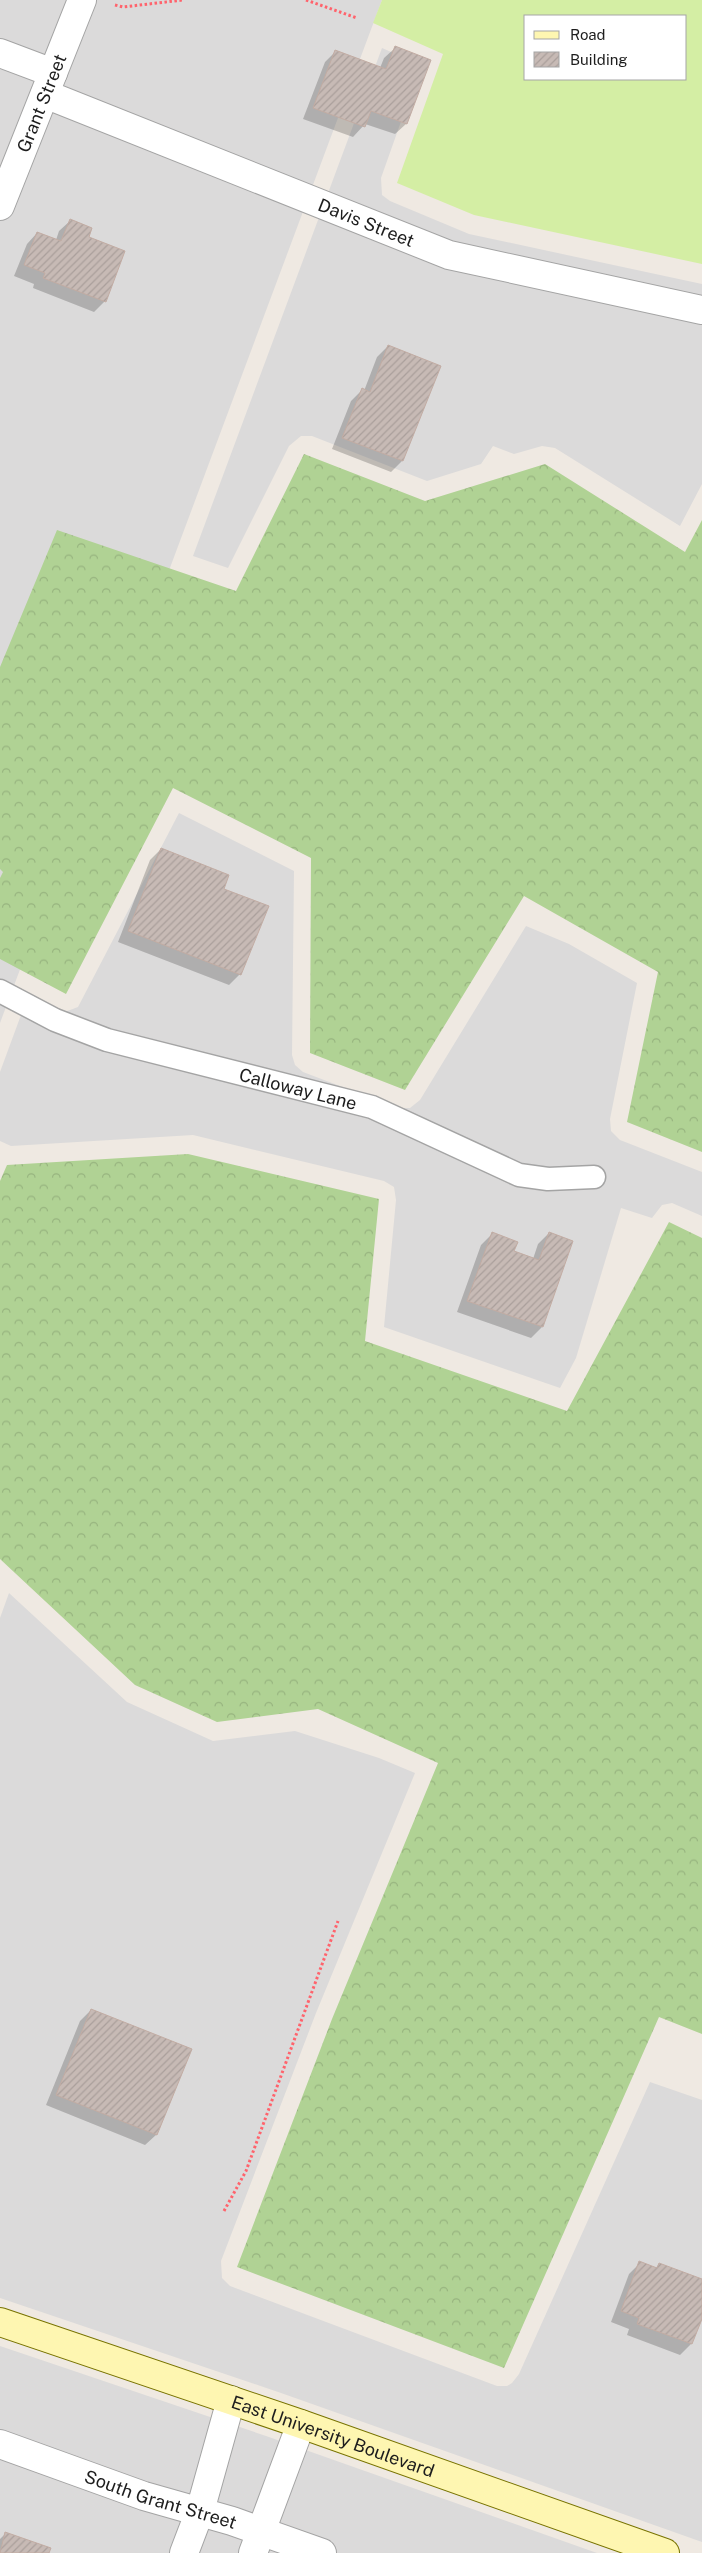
<svg xmlns="http://www.w3.org/2000/svg" width="702" height="2553" viewBox="0 0 702 2553" font-family="'Public Sans',sans-serif">
<style>
.residential{fill:#dbdada}
.grass{fill:#d4eea4;fill-rule:evenodd}
.forest{fill:url(#forest-crowns)}
.shadow{fill:#0003}
.building{fill:url(#building-hatch);stroke:#c2aca3}
.lines{fill:none;stroke-linecap:round;stroke-linejoin:round}
.lane-casing{stroke:#a4a4a4;stroke-width:25}
.street-casing{stroke:#a4a4a4;stroke-width:30}
.secondary-casing{stroke:#787300;stroke-width:30}
.path{stroke:#ff636c;stroke-width:3;stroke-dasharray:2.5 2.5;stroke-linecap:butt}
.lane{stroke:#fff;stroke-width:22}
.street{stroke:#fff;stroke-width:28}
.secondary{stroke:#fef6b1;stroke-width:28}
.labels{text-anchor:middle;dominant-baseline:central;stroke-width:4;stroke-linejoin:round;paint-order:stroke}
.street-label{font-size:18px;fill:#1d1d1d;stroke:#fff}
</style>
<defs>
<pattern id="forest-crowns" width="20" height="18" patternUnits="userSpaceOnUse" patternTransform="scale(1.25)"><rect width="20" height="18" fill="#b0d294"/><path d="M2 6a3 3 0 1 1 6 0M12 15a3 3 0 1 1 6 0" fill="none" stroke="#97b47f"/></pattern>
<pattern id="building-hatch" width="6" height="6" patternUnits="userSpaceOnUse" patternTransform="scale(1.25)"><rect width="6" height="6" fill="#c7bab5"/><path d="M-1 1l2-2M0 6l6-6M5 7l2-2" fill="none" stroke="#aa9f9b"/></pattern>
</defs>
<rect width="100%" height="100%" fill="#efe9e2"/>
<path class="residential" d="M0,0H382L0,1023Z
M382,48L421,65L381,178L382,195L390,201L469,234L702,284V484L680,526L555,448L542,446L514,454L493,446L481,464L427,481L312,436H301L289,446L228,568L193,556Z
M179,813L294,871L292,1055L295,1065L303,1072L398,1108H410L420,1100L526,926L569,944L637,983L610,1119L611,1131L620,1140L702,1172V1216L672,1203L662,1205L652,1218L621,1208L576,1358L560,1388L384,1327L396,1200L394,1187L384,1181L193,1135L11,1146L0,1141V1072L28,996L62,1013L78,1007Z
M9,1593L127,1702L213,1741L295,1731L379,1758L415,1773L316,2013L221,2261L222,2278L230,2286L497,2386H507L512,2383L519,2374L650,2082L702,2100V2542L281,2393L0,2298V1618Z
M0,2346L266,2436L597,2553H0Z"/>
<path class="grass" d="M382,0H702V264L474,215L397,183L443,54L373,23ZM686,16V79H526V16Z"/>
<path class="forest" d="M304,454L425,501L545,464L685,552L702,520V1152L627,1122L658,972L524,896L405,1090L310,1053L311,858L173,788L66,994L0,959V878L3,872L0,869V667L57,530L236,591Z
M188,1154L379,1199L365,1341L567,1411L669,1222L702,1238V2034L659,2017L504,2368L237,2267L332,2019L438,1763L318,1709L217,1722L135,1685L0,1559V1181L7,1165Z"/>
<path class="shadow" d="M395,48L429,61L406,124L395,134L365,124L353,137L303,119L325,62L336,51L380,68L384,58Z
M70,221L87,238L105,301L94,312L33,288L34,284L14,276L27,244L37,233L56,240L59,231Z
M388,346L439,366L402,461L391,472L332,449L351,401L362,390L364,391L377,357Z
M161,849L222,889L240,974L229,985L118,942L150,860Z
M549,1233L572,1241L542,1327L531,1338L457,1312L481,1245L492,1234L512,1252L533,1259L538,1244Z
M91,2010L190,2050L156,2135L145,2145L46,2105L80,2021Z
M640,2263L655,2269L659,2264L702,2280V2315L691,2344L680,2355L627,2335L629,2329L611,2322L629,2274Z
M6,2533L47,2553H0V2539Z"/>
<path class="building" d="M395,46L431,60L407,124L371,111L365,127L313,108L335,50L386,69Z
M70,219L92,228L89,237L125,251L106,302L43,278L45,273L24,265L37,232L61,241Z
M388,345L441,366L403,461L342,438L362,388L370,392Z
M161,848L229,875L224,889L269,906L241,975L128,931Z
M492,1232L518,1242L514,1251L539,1260L549,1232L573,1241L543,1327L467,1301Z
M91,2009L192,2049L157,2135L56,2095Z
M639,2261L657,2268L659,2263L702,2279V2319L692,2344L637,2324L639,2318L621,2311Z
M5,2532L51,2548L49,2553H0Z"/>
<g class="lines">
<defs>
<g id="lane">
<path id="s1" d="M0,991L55,1020L107,1040L372,1107L519,1175L548,1179L594,1177"/>
</g>
<g id="street">
<path d="M0,53L53,73"/>
<path id="s2" d="M45,94L449,255L702,310"/>
<path id="s3" d="M0,206L82,0"/>
<path id="s4" d="M0,2444L144,2496L232,2521L322,2553"/>
<path d="M184,2553L200,2511L231,2400"/>
<path d="M253,2553L301,2424"/>
</g>
<g id="secondary">
<path id="s5" d="M0,2322L301,2424L665,2553"/>
</g>
</defs>
<use href="#lane" class="lane-casing"/>
<use href="#street" class="street-casing"/>
<use href="#secondary" class="secondary-casing"/>
<path class="path" d="M306,0L357,18
M115,5L123,7L183,0
M224,2211L246,2171L338,1921"/>
<use href="#lane" class="lane"/>
<use href="#street" class="street"/>
<use href="#secondary" class="secondary"/>
</g>
<g class="labels">
<g class="street-label">
<text stroke="none"><textPath href="#s3" startOffset="111">Grant Street</textPath></text>
<text stroke="none"><textPath href="#s2" startOffset="346">Davis Street</textPath></text>
<text stroke="none"><textPath href="#s1" startOffset="315">Calloway Lane</textPath></text>
<text stroke="none"><textPath href="#s5" startOffset="352">East University Boulevard</textPath></text>
<text stroke="none"><textPath href="#s4" startOffset="170">South Grant Street</textPath></text>
</g>
</g>
<rect x="524" y="15" width="162" height="65" fill="#ffffff" stroke="#a5a5a5"/>
<rect x="534" y="31" width="25" height="8" fill="#fef6b1" stroke="#a5a5a5"/>
<text x="570" y="40" font-size="15" fill="#1d1d1d">Road</text>
<rect x="534" y="52" width="25" height="15" fill="url(#building-hatch)" stroke="#a5a5a5"/>
<text x="570" y="65" font-size="15" fill="#1d1d1d">Building</text>
</svg>
